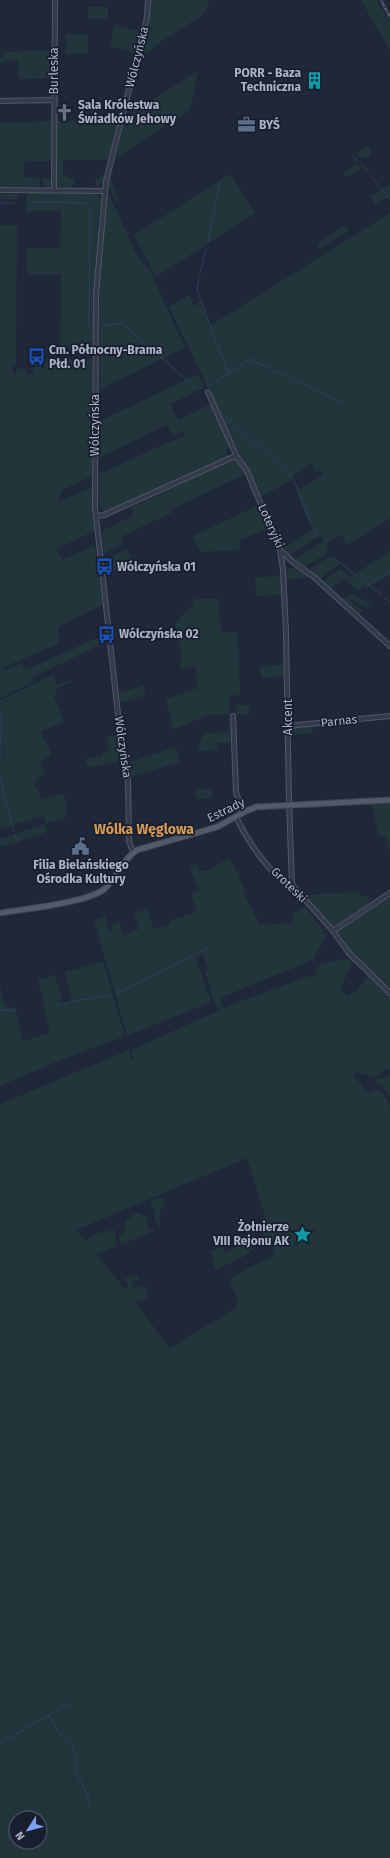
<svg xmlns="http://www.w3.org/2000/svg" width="390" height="1858" viewBox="0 0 390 1858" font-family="'Fira Sans',sans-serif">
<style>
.green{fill:#21353a;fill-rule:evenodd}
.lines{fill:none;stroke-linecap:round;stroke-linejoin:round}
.stream{stroke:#303f5f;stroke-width:1}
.minor-casing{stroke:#515767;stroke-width:6}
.major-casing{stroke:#3d4353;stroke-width:7}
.minor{stroke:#333a49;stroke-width:4}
.major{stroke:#51596a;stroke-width:5}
.rail-casing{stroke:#555d71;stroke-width:2.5}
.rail{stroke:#191f2e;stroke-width:1;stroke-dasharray:3;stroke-linecap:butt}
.labels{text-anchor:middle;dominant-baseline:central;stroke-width:3.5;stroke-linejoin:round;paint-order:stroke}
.street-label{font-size:12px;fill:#adb4c6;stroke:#191f2e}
.poi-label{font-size:12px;font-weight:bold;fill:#adb4c6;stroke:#191f2e;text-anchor:start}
.quarter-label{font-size:14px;font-weight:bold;fill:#d89b56;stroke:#191f2e}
</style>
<rect width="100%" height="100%" fill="#1f2839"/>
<path class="green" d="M151,0H210L205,12L201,16L153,47V49L147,53L143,51L142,48L148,31Z
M361,0H377L390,22V51Z
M88,7H108V18H88Z
M115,25L140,32L135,53L110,46Z
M66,34H88V54H66Z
M53,50V78L19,79L18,60L0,62V59L3,57V52Z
M198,71L190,110L116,158L111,179L119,202L117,203L108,185L116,157L125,117Z
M118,120L108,160H63V172L69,178H75L74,185L71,188L57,187L55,178L56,121Z
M53,121V161L24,162V177L40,178V186L0,187V123Z
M367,146L370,148V155L364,158L358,157V153Z
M357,164L360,168L355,173L345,177L344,172Z
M105,173L102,184L96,187L95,178H99Z
M230,174L255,213L156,277L134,235Z
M42,178H53L50,186H44Z
M390,184V196L375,204L371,196Z
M31,193L96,194L100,197L101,202L97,227L100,231L94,295V347L91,350H86V346H65V350L60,348L61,274H29L27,272V248H60L61,211H28V214L26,211V196Z
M0,194H17L19,199H0Z
M109,194L136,254L150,271L185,348L100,389L99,292L106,201Z
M390,213V518L348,545L340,534L326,544L329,549L324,555L304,567L295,559L324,541L321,535L290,555L283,548L312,530L297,491L323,475L320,470L316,472L311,464L294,475L292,479L261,497L169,307L190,295L193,306L200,302L210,326Z
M0,225H17L16,365H13V373H17V369H26V374H34V360L41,361V370H42L43,361L93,359L92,476L62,490L58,502L92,487L94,531L57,549L62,560L95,545L103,605L58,627V644L4,667L2,671L22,663L25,670L106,634L107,642L32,677L33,682L0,698Z
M344,226L349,230L319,249L317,244Z
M198,374L204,388L170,404L178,420L211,404L231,446L226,449L228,456L105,513L99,507V474L185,435L182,431L172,436L167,425L99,458L100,421Z
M232,459L241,463L246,474L172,509L173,512L121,537L124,543L104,553L102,531L134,515L131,508Z
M259,505L269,528L240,540V550L201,552L193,536Z
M127,549L132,562L107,574L106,559Z
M390,551V575L367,588L365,586L358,591L345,579L329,589L322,582L341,569L350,577Z
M330,556L339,564L320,579L310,569Z
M297,567L309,577L286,580L288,569Z
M281,576L283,595L256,596L255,577Z
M353,593V594L372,605L367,608L364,605L363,607L352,598L350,601L363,611L360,614L344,599Z
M194,599H218L221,632H238L240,695L229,696L230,715H209L173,730L166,699L197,688L195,666L180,669L181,650L175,624L178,622L177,621L192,606Z
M285,665V676L261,678L260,666Z
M53,675L57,685L70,680L71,682L58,688L54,696L64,721L41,732L52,755L40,761L45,774L35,779L36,782L34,783L42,800L63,793L68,809L65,810L67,817L46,824L43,816L0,829V700Z
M144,685L145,695L121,703L119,693Z
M235,705H249L250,714H236Z
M312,725L313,733L290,735L291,727Z
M230,732V743H217V750L197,751L203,733Z
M119,735L122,760L88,768L85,759L102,756V753L109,751L107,737Z
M176,747L179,762L131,777L129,762Z
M196,790H212V798L196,799Z
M372,804H390V851L385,836L378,835Z
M45,824L47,832L0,847V839Z
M228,859L233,864L236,871L239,870L240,882H243C243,900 254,908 259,925L293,923V914L305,906L326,935L313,960L220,998L223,1008L309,976H315L319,965C327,963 346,955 353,962L340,989L348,996L356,992L368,976L390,998V1071L388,1069L382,1071L380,1076L373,1077L356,1072L353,1075L367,1092L372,1093L376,1089C385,1094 386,1098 390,1107V1858H0V1104L129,1050L132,1060H134L131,1050L220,1010L214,1003L205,970L208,969L203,954L196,957L211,1002L127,1036L94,920L105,916L109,931L114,930L112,925L120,922L123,935L139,929L134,913L147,909L154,929L170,924L169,921L197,912L191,894L199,891L190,867L197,864L200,871H207ZM247,1158L266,1219L260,1222L263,1236L271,1235L274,1256L246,1269L231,1278L230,1287L236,1295L237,1307L170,1348L135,1302L147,1298L146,1286L133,1288L132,1282L140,1280L136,1275L124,1279L128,1284L126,1290L96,1254L117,1246L115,1230L97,1233L86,1241L76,1230ZM16,1818H40V1842H16Z
M359,892V896H367L371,899L370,902L333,928L305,895Z
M296,894L304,901L297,904L294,895Z
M390,897V988L344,944L345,940L338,931L343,925L384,898Z
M103,961L125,1036L56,1062L0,1086V985L5,1007L15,1008L23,1041L50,1033L38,980L55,975L63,1003L72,1000L65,972Z
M390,1075V1097L383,1086L373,1082C378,1077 385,1080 390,1075Z
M162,1197L165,1206C157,1211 158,1218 161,1226H159L154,1216L156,1211L152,1208L150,1201Z
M137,1212L147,1217L149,1229L153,1228L154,1231L121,1245L119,1236L124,1233L125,1222Z
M247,1241L254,1248L247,1255L215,1270L211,1251L222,1247L225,1253Z"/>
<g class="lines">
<path class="stream" d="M0,60H2
M353,156L358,161
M361,164L368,172
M371,176L378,185
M380,187L390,200
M31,202L86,203L90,207L89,326
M0,203H15
M208,242L220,182
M200,273L206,249
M199,278L197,290L228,373
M103,326L122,323L198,390
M209,386L250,359L342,403
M217,408L290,475
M293,478L310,521
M314,530L316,537
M332,557L357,576
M361,579L382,595
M370,584L390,571
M385,598L390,602
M1,724V712
M0,749L1,727
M0,752V759
M0,774L5,800L12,825
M12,827L14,832
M15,835L17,841
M197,953L208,948
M116,994L193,955
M75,1001L112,995
M63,1004L71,1002
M55,1006L60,1004
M0,1010H15
M49,1715L59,1733L72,1745L77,1762L75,1770L88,1796L90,1808
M0,1743L72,1702"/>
<defs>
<path id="minor" d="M0,101L55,100
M0,190L104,191
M54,190L55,0
M208,392L237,457L247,471L280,550L293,562L314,577L390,646
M96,516L104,515L233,457H237
M280,550L283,570L286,632L289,803L292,885L333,931L349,953L390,993
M233,716L236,792L243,813
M288,726L390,716
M236,817C247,840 266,868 286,884L292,885
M133,852L129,841L128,780L118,714L95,508L96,294L106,181L147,17L148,0
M333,931L390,893"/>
<path id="major" d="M0,913C25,909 84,903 103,890C117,880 122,859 137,850L217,827L246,811L256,807L390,800"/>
</defs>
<use href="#minor" class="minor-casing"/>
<use href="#major" class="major-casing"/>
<use href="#minor" class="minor"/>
<use href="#major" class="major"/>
<defs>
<path id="rail" d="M381,0L390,17"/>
</defs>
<use href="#rail" class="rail-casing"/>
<use href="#rail" class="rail"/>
</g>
<defs>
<symbol id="building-bare" viewBox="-9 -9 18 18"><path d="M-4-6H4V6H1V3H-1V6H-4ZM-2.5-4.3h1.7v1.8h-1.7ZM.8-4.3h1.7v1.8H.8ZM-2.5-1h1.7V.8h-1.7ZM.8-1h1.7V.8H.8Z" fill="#0f9aa8" stroke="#191f2e" stroke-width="2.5" paint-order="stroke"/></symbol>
<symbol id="church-bare" viewBox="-9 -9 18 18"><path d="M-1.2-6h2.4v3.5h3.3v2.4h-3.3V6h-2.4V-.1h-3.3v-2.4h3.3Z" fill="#6b7280" stroke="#191f2e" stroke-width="2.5" paint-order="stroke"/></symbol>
<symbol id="office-bare" viewBox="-9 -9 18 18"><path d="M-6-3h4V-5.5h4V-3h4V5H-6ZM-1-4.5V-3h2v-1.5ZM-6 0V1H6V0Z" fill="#5c6f8a" stroke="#191f2e" stroke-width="2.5" paint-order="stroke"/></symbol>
<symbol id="bus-bare" viewBox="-9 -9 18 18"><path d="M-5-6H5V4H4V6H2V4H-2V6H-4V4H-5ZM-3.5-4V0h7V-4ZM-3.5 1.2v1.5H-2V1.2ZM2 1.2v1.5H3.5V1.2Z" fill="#1a4fb4" stroke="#191f2e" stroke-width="2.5" paint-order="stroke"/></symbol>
<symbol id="civic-bare" viewBox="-9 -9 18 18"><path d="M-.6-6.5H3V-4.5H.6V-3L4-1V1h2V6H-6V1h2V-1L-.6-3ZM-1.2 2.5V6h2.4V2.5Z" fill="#5c6f8a" stroke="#191f2e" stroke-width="2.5" paint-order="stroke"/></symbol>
<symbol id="sight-bare" viewBox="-9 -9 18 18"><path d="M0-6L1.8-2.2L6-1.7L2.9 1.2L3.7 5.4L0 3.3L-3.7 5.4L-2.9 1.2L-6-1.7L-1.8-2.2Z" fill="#0f9aa8" stroke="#191f2e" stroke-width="2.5" paint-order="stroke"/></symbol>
</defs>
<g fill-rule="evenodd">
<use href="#building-bare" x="302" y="68" width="25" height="25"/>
<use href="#church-bare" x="52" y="100" width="25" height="25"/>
<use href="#office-bare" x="234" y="112" width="25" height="25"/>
<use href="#bus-bare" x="24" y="344" width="25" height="25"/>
<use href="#bus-bare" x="92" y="554" width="25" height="25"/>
<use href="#bus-bare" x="94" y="622" width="25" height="25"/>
<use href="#civic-bare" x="68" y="834" width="25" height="25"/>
<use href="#sight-bare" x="290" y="1222" width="25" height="25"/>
</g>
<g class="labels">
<g class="street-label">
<text transform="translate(137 57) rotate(-76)">Wólczyńska</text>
<text transform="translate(54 71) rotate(-90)">Burleska</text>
<text transform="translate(95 425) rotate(-90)">Wólczyńska</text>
<text transform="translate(271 526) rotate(66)">Loteryjki</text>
<text transform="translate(288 717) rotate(-90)">Akcent</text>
<text transform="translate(339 721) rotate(-6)">Parnas</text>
<text transform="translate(123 747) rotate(82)">Wólczyńska</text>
<text transform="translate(226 810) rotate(-26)">Estrady</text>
<text transform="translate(289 885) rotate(44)">Groteski</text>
</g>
<g class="poi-label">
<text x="301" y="73" text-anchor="end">PORR - Baza<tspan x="301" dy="14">Techniczna</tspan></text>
<text x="78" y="105">Sala Królestwa<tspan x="78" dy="14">Świadków Jehowy</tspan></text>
<text x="259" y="125">BYŚ</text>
<text x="49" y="350">Cm. Północny-Brama<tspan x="49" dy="14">Płd. 01</tspan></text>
<text x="117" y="567">Wólczyńska 01</text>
<text x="119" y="634">Wólczyńska 02</text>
<text x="81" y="865" text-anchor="middle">Filia Bielańskiego<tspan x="81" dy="14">Ośrodka Kultury</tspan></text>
<text x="289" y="1227" text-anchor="end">Żołnierze<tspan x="289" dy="14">VIII Rejonu AK</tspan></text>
</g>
<g class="quarter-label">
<text x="144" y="829">Wólka Węglowa</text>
</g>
</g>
<g transform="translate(28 1830) rotate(234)"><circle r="19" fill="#191f2e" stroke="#545b6b"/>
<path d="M0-3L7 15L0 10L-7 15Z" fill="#7ca1fd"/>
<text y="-6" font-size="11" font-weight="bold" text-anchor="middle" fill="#adb4c6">N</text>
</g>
</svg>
